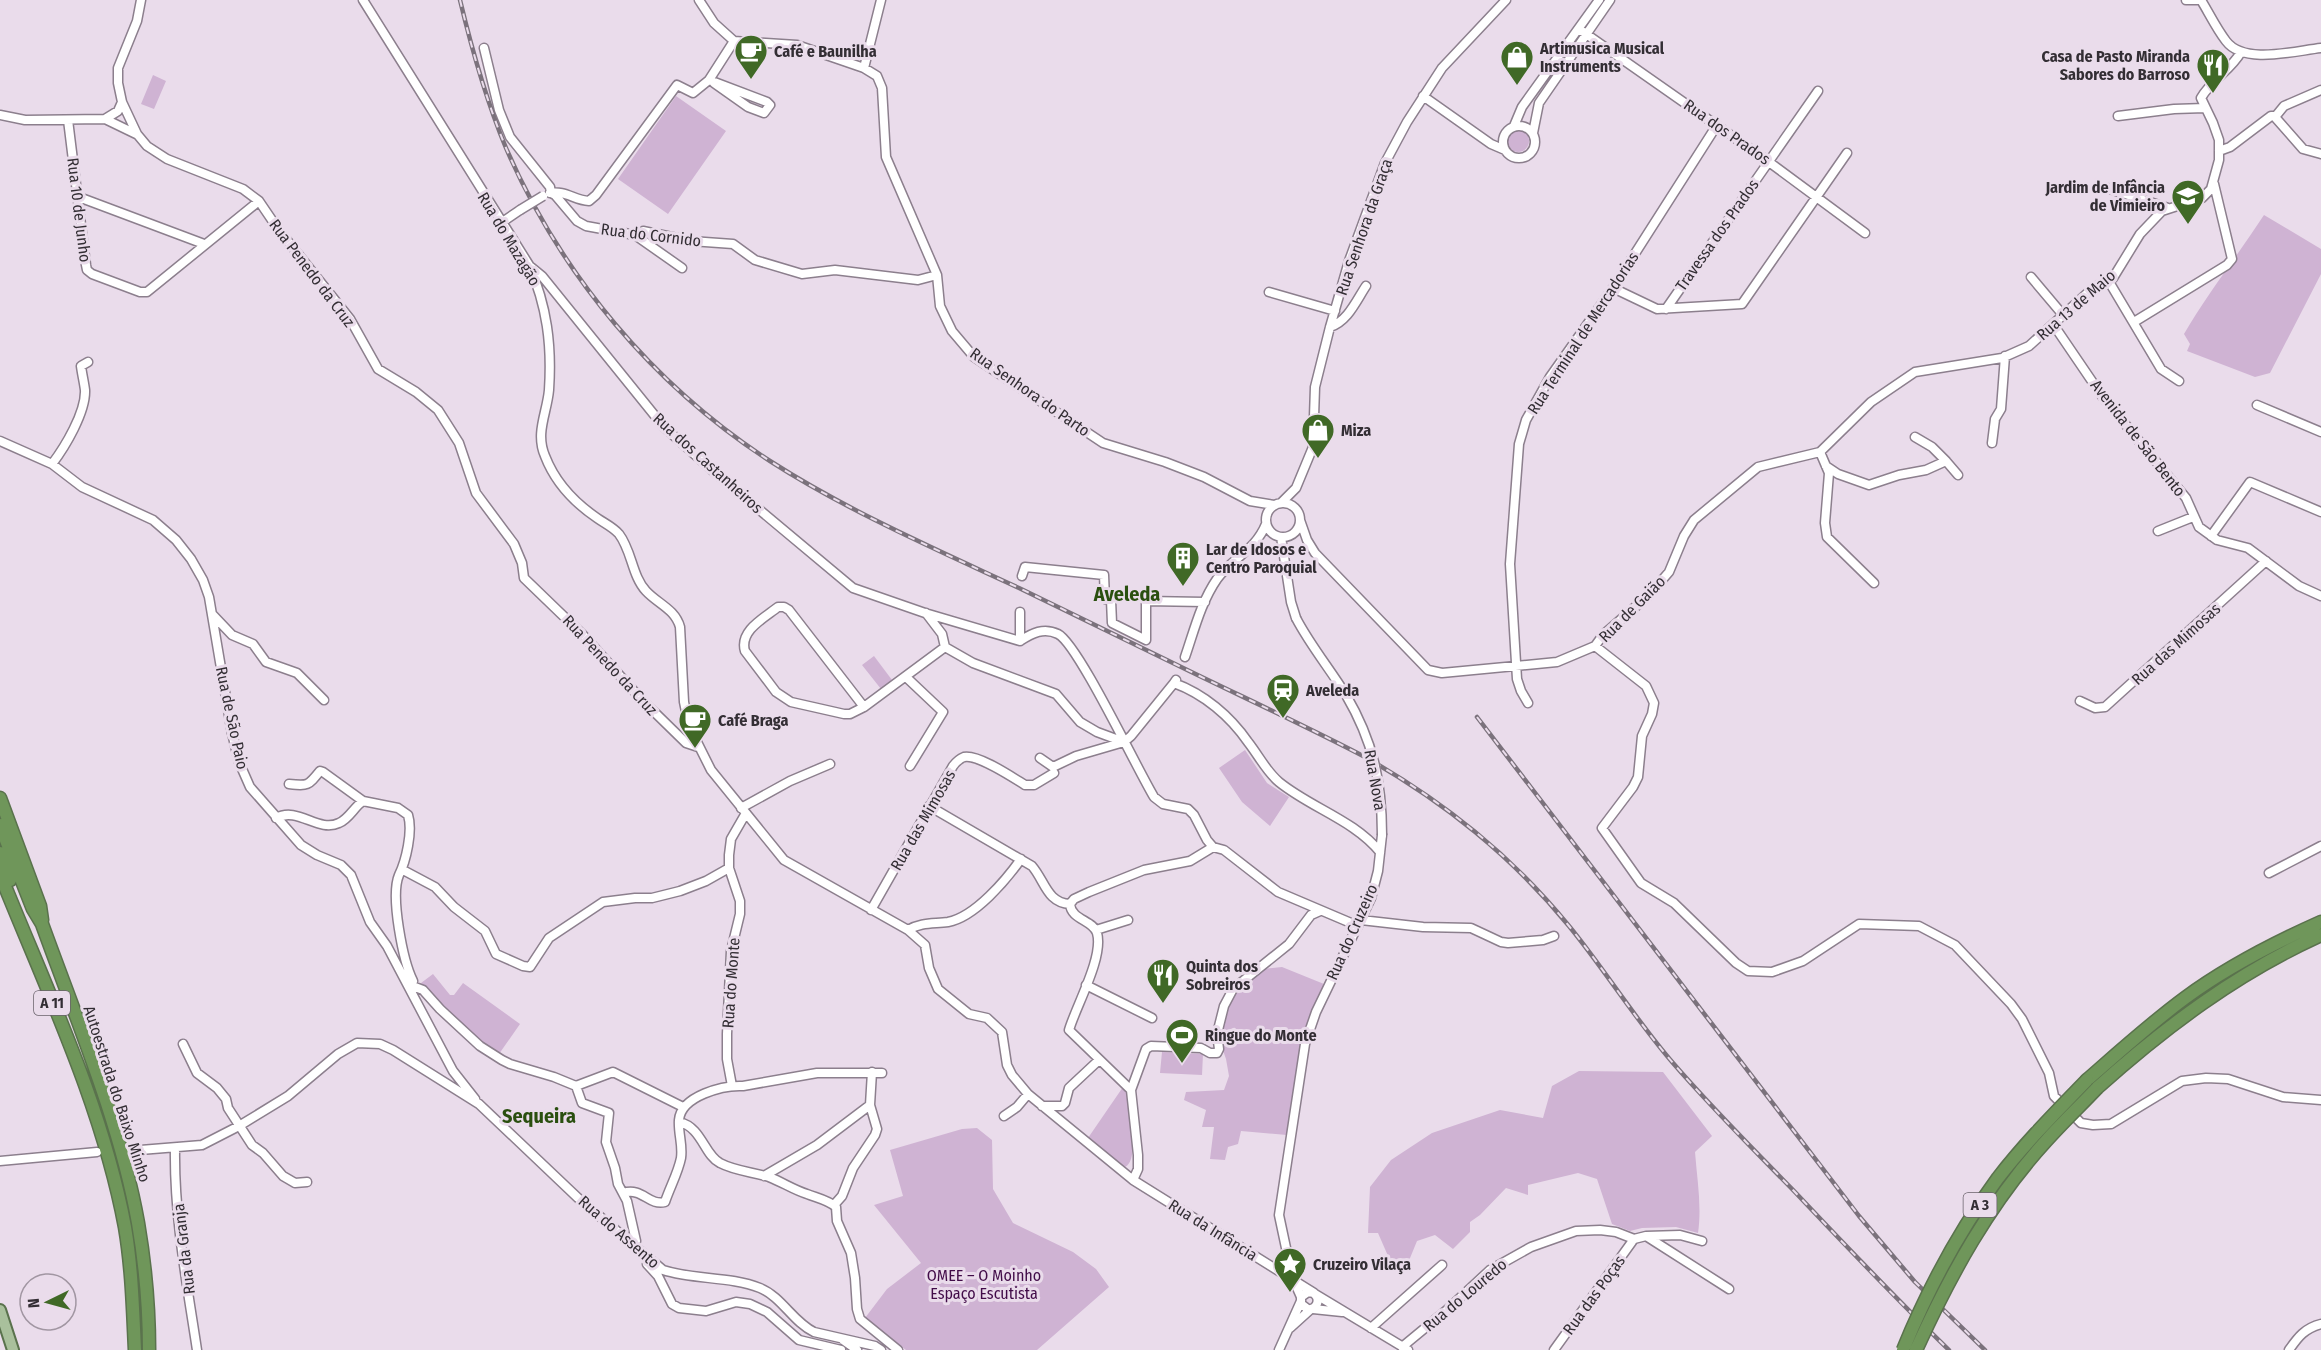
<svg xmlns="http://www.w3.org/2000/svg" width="2321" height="1350" viewBox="0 0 2321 1350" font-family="'Fira Sans Condensed',sans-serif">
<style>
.green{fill:#cfb3d3}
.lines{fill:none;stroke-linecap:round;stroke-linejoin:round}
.minor-casing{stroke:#8c7f8d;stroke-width:11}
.major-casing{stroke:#5a724d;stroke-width:14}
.highway-casing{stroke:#5a724d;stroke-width:15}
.minor{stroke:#fff;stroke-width:8}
.major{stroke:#a9c09c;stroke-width:10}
.highway{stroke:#6f965a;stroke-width:12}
.rail-casing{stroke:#7b727c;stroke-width:4.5}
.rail{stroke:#eadceb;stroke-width:2;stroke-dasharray:7;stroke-linecap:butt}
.minor-bridge-casing{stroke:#8c7f8d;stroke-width:11;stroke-linecap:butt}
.highway-bridge-casing{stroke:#5a724d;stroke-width:15;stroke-linecap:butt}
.minor-bridge{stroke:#fff;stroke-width:8}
.highway-bridge{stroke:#6f965a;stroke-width:12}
.labels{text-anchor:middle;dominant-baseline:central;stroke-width:6;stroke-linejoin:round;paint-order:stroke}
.shield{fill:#eadceb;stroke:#6a626b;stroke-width:1.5}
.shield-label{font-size:15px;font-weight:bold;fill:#332e34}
.poi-label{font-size:16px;font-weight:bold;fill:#332e34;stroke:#eadceb;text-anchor:start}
.street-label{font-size:16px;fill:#332e34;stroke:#eadceb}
.park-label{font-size:16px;fill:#420c49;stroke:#eadceb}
.quarter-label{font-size:20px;font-weight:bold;fill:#2a4f0f;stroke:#eadceb}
</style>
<rect width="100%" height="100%" fill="#eadceb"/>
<path class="green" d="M153,75L166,81L154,109L141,104Z
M676,96L726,131L668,214L618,179Z
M1507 141a11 11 0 1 1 22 0a11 11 0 1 1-22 0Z
M2264,215L2321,249V274L2270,373L2255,377L2187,351L2190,344L2184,334C2208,293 2238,255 2264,215Z
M874,656L892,680L881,689L862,665Z
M1245,750L1267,783L1289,797L1270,826L1242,802L1219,768Z
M1282,967L1324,984L1306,1028L1287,1135L1241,1131L1238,1144L1228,1147L1225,1160L1210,1159L1214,1127H1202L1206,1110L1184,1100L1186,1092L1224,1090L1229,1076L1226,1059L1220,1042L1224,1020L1233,995L1262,969Z
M433,974L450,995H454L463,983L520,1024L499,1054C469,1032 444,1012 421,983Z
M1162,1052L1203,1054L1202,1075L1160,1073Z
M1579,1071L1663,1072L1712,1136L1695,1152C1697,1179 1702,1206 1698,1233L1676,1227L1642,1228L1630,1231L1612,1224L1597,1179L1578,1173L1528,1185V1195L1506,1188L1480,1215L1470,1222V1232L1453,1249L1435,1235L1417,1241L1408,1263L1392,1265L1378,1233H1368L1370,1187L1391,1160L1432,1133L1500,1110L1543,1118L1552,1086Z
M1123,1087L1127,1095C1129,1111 1140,1160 1125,1167L1088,1138Z
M977,1128L992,1140L993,1189L1013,1223L1073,1252L1096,1269L1109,1287L1037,1350H906L865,1318L887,1289L921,1263L874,1205L903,1196L890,1150L962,1129Z"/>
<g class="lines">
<defs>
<path id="minor" d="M141,0L137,21L118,68V83L122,102L137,134L147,146L167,159L243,189L259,201L278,229L350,319L378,369L416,392L438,410L459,443L476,493L514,544L522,563L524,578L582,634L642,700L686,743L698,747
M363,0L529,265C547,306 552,345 549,390C547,413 535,433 545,456C555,482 575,503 597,518C604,523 613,527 619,534C632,551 632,576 646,591C658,604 675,609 680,627L684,702L689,726L711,770L784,860L908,930L925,945L929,968L938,989L969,1014L987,1018L1002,1032L1007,1065L1012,1075L1028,1094L1133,1180L1314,1293
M699,0L714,23L734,41L797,45L864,68L877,76L882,88L886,157L937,275L940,306L952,331L974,357L1103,443L1165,462L1204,477L1250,501L1274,505
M2186,0H2198
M2201,0C2209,13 2216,28 2226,41C2244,65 2294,51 2321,48
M1579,29L1769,162L1865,233
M484,48L499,110L510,137L550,187L551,193L555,195L577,221L586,226L635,235L643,231L691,241L733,244L755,260L802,274L835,270L918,280L937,275
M864,68L881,0
M709,80L767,102L770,105L764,113L748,107L714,83
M1423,96L1491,144L1505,150
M0,115L25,120L105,119L136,134
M2118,116L2174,109L2205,108
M2275,117L2284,106L2321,90
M105,119L118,111L122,102
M68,120L86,265L87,270L92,274L140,292H147L259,201
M1514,126L1522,107L1599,0
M1503 142a16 16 0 1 1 32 0a16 16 0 1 1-32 0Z
M1533,133L1539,103L1610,0
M2219,151L2230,147L2271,116H2274L2303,149L2321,154
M2107,188L2168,208
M550,193C565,190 574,200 589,201L596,195L677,85L693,93L709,80L734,41
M76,196L204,244
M501,223L520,210
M635,235L682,268
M531,267L542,276L664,427L713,471L853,588L925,613L1020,641C1032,633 1044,627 1058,634C1078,644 1137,769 1154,797L1163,804L1188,809L1194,815L1207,840L1213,847L1224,850L1278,892L1358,926
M2031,277L2063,315
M2108,280L2161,369L2179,381
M1613,288L1657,309L1742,304L1847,153
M1269,292L1335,311
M1666,309L1818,91
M2134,322L2227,265L2232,259L2214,184
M2053,324L2102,396L2186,498L2199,527L2217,540L2248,548L2299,586L2321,596
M1330,327C1348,321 1356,301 1366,286
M2257,405L2321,432
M0,441L52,464L82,487L153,520L176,540L191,559L203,580L209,597L232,733L239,762L250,787L301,845L317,855L341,865L351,875L370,922L387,946L453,1071L475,1099
M1992,443L1995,419L2001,409L2005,356
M1820,452L1829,473L1825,523L1827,537L1874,583
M1946,461L1958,475
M52,464C65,447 86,412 85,390C84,382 82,374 81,366L88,362
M1826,466L1838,474L1869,485L1899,475L1926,470L1946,461L1932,447L1915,437
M1266 520a17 17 0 1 1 34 0a17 17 0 1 1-34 0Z
M1281,503L1296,488L1313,447L1315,387L1330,327L1349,261L1385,163L1407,122L1442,68L1506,0
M1300,520L1307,540L1315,553L1428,670L1442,673L1557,662L1595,646L1603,635L1649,595L1669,572L1684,536L1694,520L1758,467L1820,452L1871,402L1915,372L2002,358L2029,346L2093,288L2113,278L2140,234L2162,211L2202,198L2211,189L2219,160V140L2213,123L2201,98C2211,80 2231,70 2241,52
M2158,531L2193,517
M2211,536L2250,482L2321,512
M1281,537L1291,602L1296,618
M1022,576L1025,567L1104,575L1105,599L1111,600L1112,623L1146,640V601L1205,602
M1020,612V641
M926,613L942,634L945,647L973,663L1056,694L1080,722L1097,732L1124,742
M213,615L232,635L253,644L266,662L297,673L324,700
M1595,646L1646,686L1654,703L1652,714L1642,736L1638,777L1633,787L1602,828L1641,883L1674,903L1736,963L1748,971L1772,972L1803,961L1859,924L1919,926L1955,945L2011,1004L2022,1019L2049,1073L2054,1096L2081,1123L2093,1125L2111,1124L2182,1081L2206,1078L2228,1079L2283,1097L2321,1100
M1185,657C1194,631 1201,602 1217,579C1233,557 1255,551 1266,524
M906,677L943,712L910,766
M1176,680L1174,683C1204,694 1230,716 1248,742C1259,756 1266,771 1279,782C1311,808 1354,820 1380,852
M2080,701L2095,708L2105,707L2266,561
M1528,703L1521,691L1517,679L1510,564L1519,444L1526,420L1550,377L1613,288L1717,125
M864,707L789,610L784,607H778C764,618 739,631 745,651L776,692L791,702L844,714H850L864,707L945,647
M1040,758L1053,767L1076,756L1124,742L1131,736L1174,683
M289,784C308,786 308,786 320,771L323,772L363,801
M929,806L1032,866C1045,881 1047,903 1070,904
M741,808L790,781L830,764
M276,818C298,806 318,833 339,823C349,819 354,807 363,801L398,808L408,815C413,831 406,861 399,875C390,896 403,961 413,981
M403,870L435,887L454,907L485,931L496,954L523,966L530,967L549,938L603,902L635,898H652L680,891L706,881L729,868
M2269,873L2321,846
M1070,904C1071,920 1093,920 1097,933C1104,957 1076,1006 1069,1030L1131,1090L1138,1155V1169L1133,1180
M1070,904L1074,899L1089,892L1144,870L1190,861L1213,847
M871,910L953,766C956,762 959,759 964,757C978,754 1012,777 1025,785H1034L1054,773
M1361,920L1423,927L1471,928L1501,942L1508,943L1543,940L1554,936
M908,930C921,922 934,924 948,922C975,917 1006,880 1021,859
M1096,930L1128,920
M1086,985L1152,1018
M415,987L423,990L440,1009L480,1046L502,1060L510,1064L554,1077L576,1086L582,1103L609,1113L606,1142L615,1168L618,1184L627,1201L636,1241L634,1247
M183,1044L197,1073L217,1088L226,1099L228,1108L252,1145L263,1153L283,1176L295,1183L307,1182
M576,1086L613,1072L683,1107
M732,1086L727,1059V1034L731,951L740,914V901L729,868V855L731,839L746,813
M1131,1090L1146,1049L1151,1046L1201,1048L1210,1053H1217L1219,1049L1217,1034L1224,1006L1233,989L1289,944L1311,915L1320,911
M1042,1106H1062L1065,1103L1069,1088L1099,1060
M1004,1116L1017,1107L1028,1094
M679,1122C702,1127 704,1155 720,1163C735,1171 753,1172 769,1177C782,1182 794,1190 807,1194C817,1198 828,1200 836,1207L837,1221L851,1253L855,1278L857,1309L860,1319L898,1350
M175,1149C174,1216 187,1284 197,1350
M128,1151L202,1145L239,1126L288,1096L338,1054L357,1043L380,1044L393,1050L479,1104L578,1198L663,1270C694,1280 730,1276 760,1288C782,1297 793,1322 814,1332L875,1346L881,1350
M0,1161L97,1152
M764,1176L817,1145L870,1105
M623,1193C643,1187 648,1206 665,1202C670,1187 678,1173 681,1158C683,1145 678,1133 679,1120C681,1096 723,1085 743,1086L817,1073H882
M834,1205L842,1196L853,1168L875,1135L877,1129L870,1105L872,1072
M1646,1236L1680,1235L1702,1241
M1634,1239L1646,1236L1729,1289
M647,1264L658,1276L672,1304L679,1308L706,1311L736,1302L750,1304L767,1312L799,1340L841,1350
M1315,1294L1408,1350
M1301,1297L1308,1292L1314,1293L1317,1297C1319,1303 1316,1308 1309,1310L1301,1304V1297L1293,1279L1289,1262L1279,1215L1305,1044L1316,1012L1371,898L1378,871L1382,835
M1313,1309L1342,1312
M1290,1328L1311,1309
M1371,1328L1442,1265
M843,1340L857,1350
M1402,1347L1448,1309L1490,1270L1531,1247L1576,1231L1600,1230L1616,1232L1634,1239
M1279,1350L1301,1301
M1554,1350L1634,1239
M2289,1350C2298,1337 2305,1328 2321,1324"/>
<path id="major" d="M0,1310L13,1350"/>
<path id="highway" d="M0,798L40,906L42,920
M0,825L33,909L42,924C77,1021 120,1122 138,1223C145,1264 149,1308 149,1350
M0,853L10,880
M0,874C46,989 102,1104 125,1227C132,1268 133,1309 135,1350
M2087,1080C2119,1052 2151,1023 2185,998C2227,967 2274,943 2321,922
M2097,1088C2165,1027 2237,973 2321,935"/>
</defs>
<use href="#minor" class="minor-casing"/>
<use href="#major" class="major-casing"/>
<use href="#highway" class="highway-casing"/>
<use href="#minor" class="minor"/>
<use href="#major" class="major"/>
<use href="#highway" class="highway"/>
<defs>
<path id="rail" d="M460,0C472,50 486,100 506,148C561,275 654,386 770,461C848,511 935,549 1019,588C1071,613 1123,639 1175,664C1238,695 1302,724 1365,757C1444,802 1511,855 1569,926C1605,970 1635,1019 1673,1063C1711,1107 1753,1149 1794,1191C1845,1245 1896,1299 1949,1350
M1477,717L1859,1216L1915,1282L1985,1350"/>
</defs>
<use href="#rail" class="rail-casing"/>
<use href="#rail" class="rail"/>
<defs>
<path id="minor-bridge" d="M520,210L543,196
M1296,618C1310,645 1330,669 1346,695C1373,741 1382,782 1382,835"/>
<path id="highway-bridge" d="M1903,1350C1928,1289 1959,1231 1998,1178C2025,1143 2056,1112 2087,1080
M1916,1350C1950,1275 1990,1202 2046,1141C2062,1123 2080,1106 2097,1088"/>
</defs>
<use href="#minor-bridge" class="minor-bridge-casing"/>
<use href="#highway-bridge" class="highway-bridge-casing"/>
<use href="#minor-bridge" class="minor-bridge"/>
<use href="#highway-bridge" class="highway-bridge"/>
</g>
<defs>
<symbol id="cafe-pin" viewBox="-11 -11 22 30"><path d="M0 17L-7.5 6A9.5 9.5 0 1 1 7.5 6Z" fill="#406926" stroke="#eadceb"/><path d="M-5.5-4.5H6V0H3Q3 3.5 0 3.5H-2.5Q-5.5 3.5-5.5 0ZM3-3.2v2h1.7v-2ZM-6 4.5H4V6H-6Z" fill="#fff"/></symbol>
<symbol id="shop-pin" viewBox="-11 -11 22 30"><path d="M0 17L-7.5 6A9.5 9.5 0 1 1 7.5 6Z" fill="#406926" stroke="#eadceb"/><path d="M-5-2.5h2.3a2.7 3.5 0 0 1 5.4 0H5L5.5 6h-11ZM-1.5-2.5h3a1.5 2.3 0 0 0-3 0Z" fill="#fff"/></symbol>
<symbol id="restaurant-pin" viewBox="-11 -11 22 30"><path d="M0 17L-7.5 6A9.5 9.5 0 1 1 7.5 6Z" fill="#406926" stroke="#eadceb"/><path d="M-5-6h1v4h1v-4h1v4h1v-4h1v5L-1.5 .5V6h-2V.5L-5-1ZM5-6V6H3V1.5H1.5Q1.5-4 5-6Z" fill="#fff"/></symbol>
<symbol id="school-pin" viewBox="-11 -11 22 30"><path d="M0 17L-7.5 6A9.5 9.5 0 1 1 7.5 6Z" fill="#406926" stroke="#eadceb"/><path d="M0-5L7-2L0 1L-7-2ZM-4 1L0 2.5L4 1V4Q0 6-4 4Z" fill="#fff"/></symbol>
<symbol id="building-pin" viewBox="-11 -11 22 30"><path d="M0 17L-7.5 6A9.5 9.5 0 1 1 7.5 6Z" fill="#406926" stroke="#eadceb"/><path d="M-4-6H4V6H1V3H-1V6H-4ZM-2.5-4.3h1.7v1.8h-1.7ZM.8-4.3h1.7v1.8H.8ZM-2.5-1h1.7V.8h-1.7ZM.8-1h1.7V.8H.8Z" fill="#fff"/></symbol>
<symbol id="station-pin" viewBox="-11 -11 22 30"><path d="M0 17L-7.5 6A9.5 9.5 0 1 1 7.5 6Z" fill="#406926" stroke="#eadceb"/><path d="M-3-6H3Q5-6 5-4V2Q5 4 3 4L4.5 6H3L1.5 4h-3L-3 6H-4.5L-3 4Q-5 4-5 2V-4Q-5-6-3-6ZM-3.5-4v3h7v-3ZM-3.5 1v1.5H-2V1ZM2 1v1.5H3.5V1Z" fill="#fff"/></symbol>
<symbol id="stadium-pin" viewBox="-11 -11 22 30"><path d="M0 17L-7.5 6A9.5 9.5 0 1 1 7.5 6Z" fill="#406926" stroke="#eadceb"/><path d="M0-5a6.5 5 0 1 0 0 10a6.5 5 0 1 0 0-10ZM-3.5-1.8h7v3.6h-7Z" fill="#fff"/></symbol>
<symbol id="sight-pin" viewBox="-11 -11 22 30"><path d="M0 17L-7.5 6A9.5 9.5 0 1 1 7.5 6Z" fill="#406926" stroke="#eadceb"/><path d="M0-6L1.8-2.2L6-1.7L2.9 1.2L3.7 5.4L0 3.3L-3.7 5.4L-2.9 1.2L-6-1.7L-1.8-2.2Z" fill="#fff"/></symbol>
</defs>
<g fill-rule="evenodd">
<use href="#cafe-pin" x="732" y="32" width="38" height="52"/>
<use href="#shop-pin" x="1498" y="38" width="38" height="52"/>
<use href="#restaurant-pin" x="2194" y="46" width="38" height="52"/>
<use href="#school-pin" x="2169" y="177" width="38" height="52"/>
<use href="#shop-pin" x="1299" y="411" width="38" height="52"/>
<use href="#building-pin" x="1164" y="539" width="38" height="52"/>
<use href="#station-pin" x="1264" y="671" width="38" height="52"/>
<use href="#cafe-pin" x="676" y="701" width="38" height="52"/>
<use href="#restaurant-pin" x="1144" y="956" width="38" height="52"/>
<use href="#stadium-pin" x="1163" y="1016" width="38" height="52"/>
<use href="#sight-pin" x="1271" y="1245" width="38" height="52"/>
</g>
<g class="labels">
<g class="shield">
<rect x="34" y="991" width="36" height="24" rx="4.5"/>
<rect x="1963.5" y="1193" width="33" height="24" rx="4.5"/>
</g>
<g class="shield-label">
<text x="52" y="1003">A 11</text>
<text x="1980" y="1205">A 3</text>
</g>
<g class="poi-label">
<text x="1540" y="48">Artimusica Musical<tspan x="1540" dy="18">Instruments</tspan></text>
<text x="774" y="51">Café e Baunilha</text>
<text x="2190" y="56" text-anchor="end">Casa de Pasto Miranda<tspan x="2190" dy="18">Sabores do Barroso</tspan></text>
<text x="2165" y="187" text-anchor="end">Jardim de Infância<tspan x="2165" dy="18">de Vimieiro</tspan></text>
<text x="1341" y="430">Miza</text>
<text x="1206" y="549">Lar de Idosos e<tspan x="1206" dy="18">Centro Paroquial</tspan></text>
<text x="1306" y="690">Aveleda</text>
<text x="718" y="720">Café Braga</text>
<text x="1186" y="966">Quinta dos<tspan x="1186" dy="18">Sobreiros</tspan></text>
<text x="1205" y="1035">Ringue do Monte</text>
<text x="1313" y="1264">Cruzeiro Vilaça</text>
</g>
<g class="street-label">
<text transform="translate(1727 132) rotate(35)">Rua dos Prados</text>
<text transform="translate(79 210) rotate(83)">Rua 10 de Junho</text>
<text transform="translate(1364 227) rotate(-71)">Rua Senhora da Graça</text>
<text transform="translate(651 235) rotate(7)">Rua do Cornido</text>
<text transform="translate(1717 235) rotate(-55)">Travessa dos Prados</text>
<text transform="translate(509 239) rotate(59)">Rua do Mazagão</text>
<text transform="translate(312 273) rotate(53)">Rua Penedo da Cruz</text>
<text transform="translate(2076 305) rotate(-41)">Rua 13 de Maio</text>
<text transform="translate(1583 333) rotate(-57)">Rua Terminal de Mercadorias</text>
<text transform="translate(1030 392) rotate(35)">Rua Senhora do Parto</text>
<text transform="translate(2138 438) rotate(52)">Avenida de São Bento</text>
<text transform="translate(708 463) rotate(42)">Rua dos Castanheiros</text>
<text transform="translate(1632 609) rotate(-45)">Rua de Gaião</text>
<text transform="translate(2176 644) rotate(-42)">Rua das Mimosas</text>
<text transform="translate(610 665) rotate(47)">Rua Penedo da Cruz</text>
<text transform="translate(232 718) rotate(78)">Rua de São Paio</text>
<text transform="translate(1375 780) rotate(80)">Rua Nova</text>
<text transform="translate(923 820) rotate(-60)">Rua das Mimosas</text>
<text transform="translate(1352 932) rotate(-66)">Rua do Cruzeiro</text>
<text transform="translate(731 983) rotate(-86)">Rua do Monte</text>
<text transform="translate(117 1094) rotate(72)">Autoestrada do Baixo Minho</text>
<text transform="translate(1213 1230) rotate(32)">Rua da Infância</text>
<text transform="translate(619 1232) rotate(41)">Rua do Assento</text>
<text transform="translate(184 1249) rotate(-97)">Rua da Granja</text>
<text transform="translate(1465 1295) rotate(-40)">Rua do Louredo</text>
<text transform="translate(1594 1295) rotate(-54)">Rua das Poças</text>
</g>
<g class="park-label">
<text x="984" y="1275">OMEE – O Moinho<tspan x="984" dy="18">Espaço Escutista</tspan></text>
</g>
<g class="quarter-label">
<text x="1127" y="594">Aveleda</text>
<text x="539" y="1116">Sequeira</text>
</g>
</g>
<g transform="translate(48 1302) rotate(265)"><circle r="28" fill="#eadceb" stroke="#a196a2" stroke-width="1.5"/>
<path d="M0-4.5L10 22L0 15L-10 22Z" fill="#406926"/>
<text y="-9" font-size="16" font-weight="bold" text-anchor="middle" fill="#332e34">N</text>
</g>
</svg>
